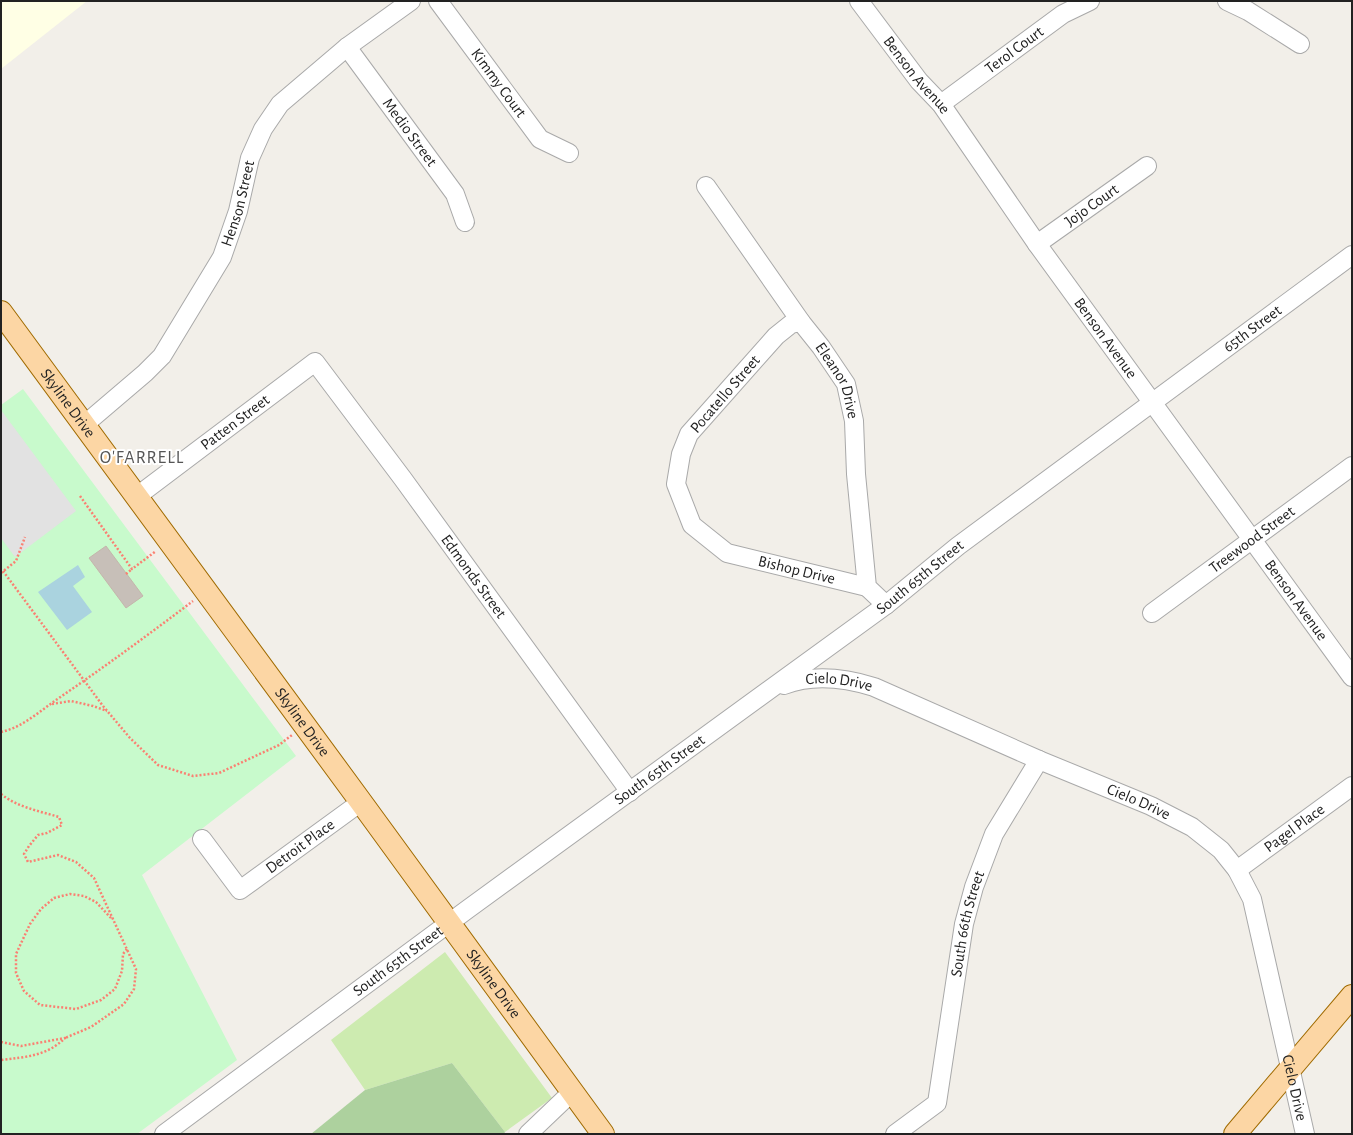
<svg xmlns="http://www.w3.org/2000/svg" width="1353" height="1135" viewBox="0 0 1353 1135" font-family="'Alegreya Sans',sans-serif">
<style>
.education{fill:#ffffe5}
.grass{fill:#cdebb0}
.forest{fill:#add19e}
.park{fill:#c8facc}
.parking{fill:#e2e2e2}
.water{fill:#aad3df}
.building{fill:#c7bfb8;stroke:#c4b6ab}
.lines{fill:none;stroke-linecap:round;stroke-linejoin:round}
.minor-casing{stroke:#a9a9a9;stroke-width:20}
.major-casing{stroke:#a06b00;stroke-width:24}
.path{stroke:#fa8072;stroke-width:2.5;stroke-dasharray:2 2;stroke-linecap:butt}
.minor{stroke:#fff;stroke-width:18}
.major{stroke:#fcd6a4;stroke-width:22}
.labels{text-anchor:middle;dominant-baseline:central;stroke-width:4;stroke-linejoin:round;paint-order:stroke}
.street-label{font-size:16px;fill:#222;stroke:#fff}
.quarter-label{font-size:18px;letter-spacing:1px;fill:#555;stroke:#fff}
</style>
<rect width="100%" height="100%" fill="#f2efe9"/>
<path class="education" d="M1,1H87L1,69Z"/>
<path class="grass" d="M445,952L552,1098L505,1132L452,1063L365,1090L331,1040Z"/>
<path class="forest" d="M452,1063L505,1132L504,1134H311L365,1090Z"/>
<path class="park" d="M23,389L296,756L142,875L237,1060L137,1134H1V405Z"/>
<path class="parking" d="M1,410L76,511L15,557L1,538Z"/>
<path class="water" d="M78,565L85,577L73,586L92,612L67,630L38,592Z"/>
<path class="building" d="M106,546L143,596L126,608L89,558Z"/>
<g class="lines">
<defs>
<g id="minor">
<path id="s1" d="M438,1L540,139L569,153"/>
<path id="s2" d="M859,1L919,81L941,104L1037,244L1352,677"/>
<path d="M1227,1L1248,11L1300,44"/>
<path id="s3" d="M347,47L455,194L465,222"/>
<path id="s4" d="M941,104L1063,14L1090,1"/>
<path id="s5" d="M706,186L801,322L821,347L846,384L854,421L856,474L867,587L886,605"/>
<path id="s6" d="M1037,244L1147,166"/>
<path id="s7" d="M801,322L791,324L776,336L689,434L681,454L676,484L692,525L727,553L867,587"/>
<path id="s8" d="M84,425L145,373L162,356L222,257L238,211L250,158L263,129L280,104L347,47L411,1"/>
<path id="s9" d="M136,497L315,362L403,479L630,792"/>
<path id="s10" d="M1152,613L1352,466"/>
<path id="s11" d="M784,685C813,674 845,678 874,687L1039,760L1151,806L1192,827L1221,850L1237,870L1252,899L1305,1134"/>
<path id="s12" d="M202,839L240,890L361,802"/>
<path id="s13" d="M1237,870L1352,786"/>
<path id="s14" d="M164,1134L468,909L886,605L958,546L1352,255"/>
<path d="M528,1134L572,1092"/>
<path id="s15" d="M895,1134L937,1103L964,924L974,887L994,834L1039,760"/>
</g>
<g id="major">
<path id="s16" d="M1,312L361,802L603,1134"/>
<path d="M1235,1134L1352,996"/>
</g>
</defs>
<use href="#minor" class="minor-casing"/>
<use href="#major" class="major-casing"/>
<path class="path" d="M80,496L132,569L156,551
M3,571L103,706L130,738L158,765L193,776L219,773L279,745L292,735
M1,573L16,561L25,537
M126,574L132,569
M52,704L71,701L93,706L107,711
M1,732C21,728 39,712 56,700C103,668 148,635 193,601
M1,794C17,807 39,811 59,817L62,825L47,833L38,835L29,846L24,854L28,862L58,855L76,862L94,878L136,969L134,989L124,1004L91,1027L65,1038
M111,918L96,902L84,896L70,894L54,898L41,909L30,924L16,954V973L24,991L40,1005L76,1009L101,1000L115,989L122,971L123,954L127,949
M1,1042L21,1046L65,1038C47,1056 26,1057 1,1060"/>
<use href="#minor" class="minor"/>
<use href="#major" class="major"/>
</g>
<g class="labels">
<g class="street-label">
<text stroke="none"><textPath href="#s4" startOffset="91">Terol Court</textPath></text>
<text stroke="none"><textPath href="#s2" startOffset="94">Benson Avenue</textPath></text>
<text stroke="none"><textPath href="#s1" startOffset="102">Kimmy Court</textPath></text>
<text stroke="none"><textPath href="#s3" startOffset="106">Medio Street</textPath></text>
<text stroke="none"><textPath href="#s8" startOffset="276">Henson Street</textPath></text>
<text stroke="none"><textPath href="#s6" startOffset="67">Jojo Court</textPath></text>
<text stroke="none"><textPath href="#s14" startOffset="1354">65th Street</textPath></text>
<text stroke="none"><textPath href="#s2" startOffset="418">Benson Avenue</textPath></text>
<text stroke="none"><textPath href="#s5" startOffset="236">Eleanor Drive</textPath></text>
<text transform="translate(725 394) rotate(-49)">Pocatello Street</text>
<text stroke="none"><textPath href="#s16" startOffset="113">Skyline Drive</textPath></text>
<text stroke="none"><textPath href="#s9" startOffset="124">Patten Street</textPath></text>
<text stroke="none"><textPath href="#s10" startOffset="124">Treewood Street</textPath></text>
<text stroke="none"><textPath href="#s7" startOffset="373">Bishop Drive</textPath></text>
<text stroke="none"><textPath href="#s9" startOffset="491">Edmonds Street</textPath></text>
<text stroke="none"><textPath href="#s14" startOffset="939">South 65th Street</textPath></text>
<text stroke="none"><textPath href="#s2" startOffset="742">Benson Avenue</textPath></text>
<text stroke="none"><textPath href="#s11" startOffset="56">Cielo Drive</textPath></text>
<text stroke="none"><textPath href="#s16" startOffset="509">Skyline Drive</textPath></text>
<text stroke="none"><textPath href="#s14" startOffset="615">South 65th Street</textPath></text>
<text stroke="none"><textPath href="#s11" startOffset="380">Cielo Drive</textPath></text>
<text stroke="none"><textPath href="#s13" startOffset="71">Pagel Place</textPath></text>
<text stroke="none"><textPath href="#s12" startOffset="138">Detroit Place</textPath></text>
<text stroke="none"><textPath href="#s15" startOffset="234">South 66th Street</textPath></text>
<text stroke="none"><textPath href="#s14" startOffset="291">South 65th Street</textPath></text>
<text stroke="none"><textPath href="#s16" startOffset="833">Skyline Drive</textPath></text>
<text stroke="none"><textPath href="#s11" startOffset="728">Cielo Drive</textPath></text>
</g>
<g class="quarter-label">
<text x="142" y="458">O'FARRELL</text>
</g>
</g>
<rect width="1353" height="1135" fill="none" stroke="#222222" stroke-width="4"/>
</svg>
